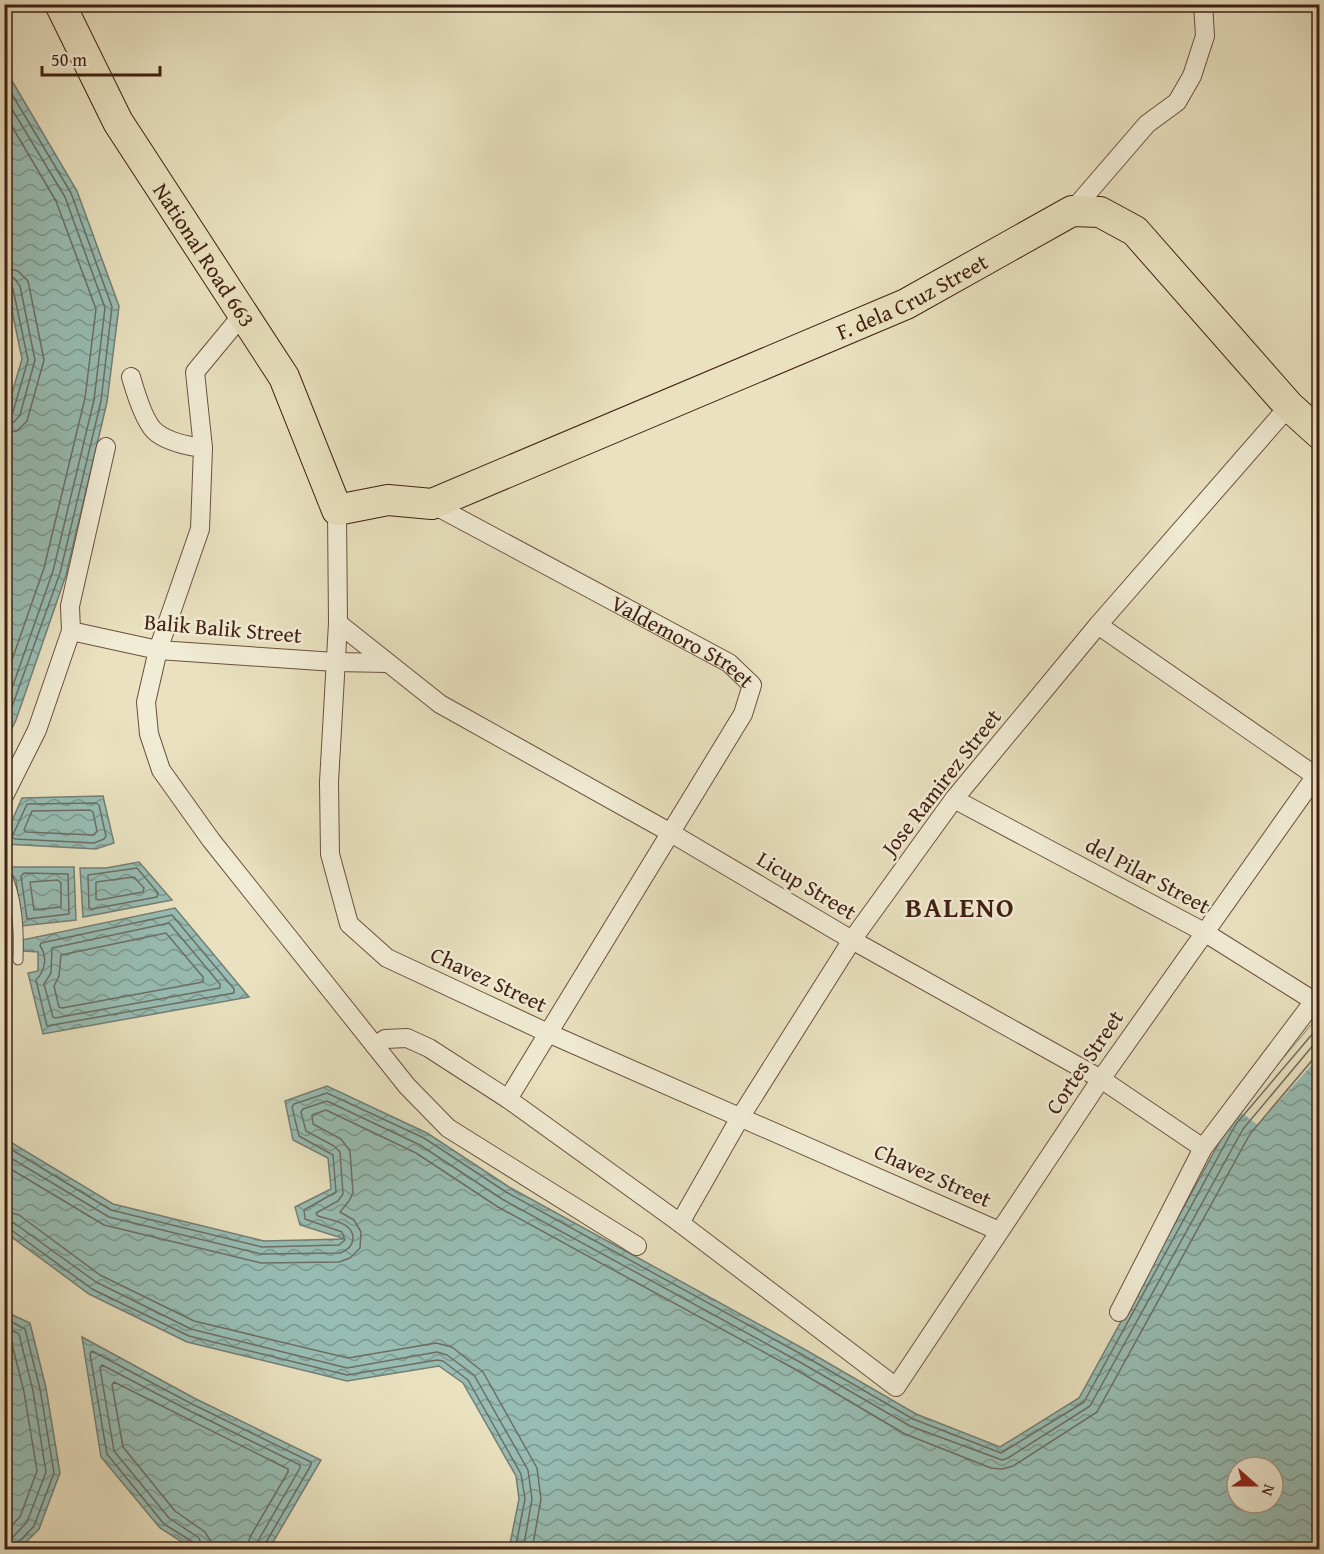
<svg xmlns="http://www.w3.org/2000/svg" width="1324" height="1554" viewBox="0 0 1324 1554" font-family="'Gentium Book Plus',serif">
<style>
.water{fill:url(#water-waves);stroke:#757e74;stroke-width:1.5;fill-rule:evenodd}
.pier{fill:#e9e1bf}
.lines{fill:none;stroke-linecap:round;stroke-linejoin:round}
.shore{stroke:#6c6e64;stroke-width:1.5}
.lane-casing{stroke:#6b503e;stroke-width:11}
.street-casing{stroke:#6b503e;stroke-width:20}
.primary-casing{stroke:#411f13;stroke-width:32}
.lane{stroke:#f1ecd5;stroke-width:9}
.street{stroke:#f1ecd5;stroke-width:18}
.primary{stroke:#e9e1bf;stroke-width:30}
.labels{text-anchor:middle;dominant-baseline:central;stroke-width:5;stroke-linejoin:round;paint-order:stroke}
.street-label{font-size:22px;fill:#411f13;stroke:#f1ecd5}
.district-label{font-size:28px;font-weight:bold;letter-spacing:1.5px;fill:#411f13;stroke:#f1ecd5}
</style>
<defs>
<pattern id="water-waves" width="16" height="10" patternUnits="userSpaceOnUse" patternTransform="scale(1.5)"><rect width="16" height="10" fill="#97bdb4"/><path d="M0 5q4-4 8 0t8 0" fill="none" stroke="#7d9991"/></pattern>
</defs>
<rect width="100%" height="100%" fill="#e9e1bf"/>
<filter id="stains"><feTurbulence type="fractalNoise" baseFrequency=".00333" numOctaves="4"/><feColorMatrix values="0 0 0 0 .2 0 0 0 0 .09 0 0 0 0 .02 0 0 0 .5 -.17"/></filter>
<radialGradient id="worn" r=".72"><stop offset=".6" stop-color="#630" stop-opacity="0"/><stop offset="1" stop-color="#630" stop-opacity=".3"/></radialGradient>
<path class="water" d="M5,69L77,191L119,306L107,402L66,575L16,720L5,743L4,420L22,359L5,277Z
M103,796L114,843L96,849L5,844V837L22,798Z
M139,862L172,900L83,917L80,868H106Z
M7,867H74L76,920L21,926L16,880Z
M175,908L249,997L43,1034L28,973L38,971V952L24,951L22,940Z
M1319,1016V1549H509L519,1499L516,1476L463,1383L439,1366L347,1381L187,1342L89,1294L5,1232L4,1136L7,1140L113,1204L264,1241L345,1239L300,1225L295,1207L331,1189L328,1158L293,1140L285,1101L327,1086L427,1133L509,1187L804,1349L916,1414L1000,1447L1079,1398L1231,1121ZM1237,1467H1273V1503H1237Z
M4,1311L30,1323L46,1388L60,1473L39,1529L19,1549H5Z
M82,1337L194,1398L321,1460L269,1549H193L160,1528L101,1457Z"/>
<path class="pier" d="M1319,1016V1057L1258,1125L1239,1111Z"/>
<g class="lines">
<path class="shore" d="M4,81L71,193L112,307L101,401L60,573L4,729
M4,96L65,197L105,308L94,400L53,571L4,711
M4,113L56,201L96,309L85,398L44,568L4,683
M4,267L18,271L28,281L44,360L27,421L17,431L4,433
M4,276L14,278L20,286L35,360L20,415L14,422L4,424
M4,284L10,285L13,289L28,360L13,412L9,416H4
M96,803L99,805L106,836L104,839L94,843L15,839L12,837L27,804Z
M90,810L93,812L97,831L94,835L26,832L24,830L32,811Z
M137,868L158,893L157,897L92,909L89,908L88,875Z
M24,873L68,874L69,914L27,919L21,876Z
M134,877L144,888L143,892L99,900L96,899V882Z
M58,880L61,883V907L34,910L30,882Z
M172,915L234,989V993L47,1026L36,980C45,971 48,957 40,946L41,943Z
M169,923L220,984V988L55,1018L53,1017L44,984L51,973L52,948Z
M166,933L203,977V982L62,1008L59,1007L54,986L59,976L61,955Z
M4,1145L111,1210L262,1247L339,1245L345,1240L342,1232L305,1219L304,1210L336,1192L333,1155L299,1136L292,1107L294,1104L327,1093L424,1138L506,1192L801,1354L913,1419L1001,1453L1084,1402L1236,1124L1320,1025
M4,1154L109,1217L261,1254L340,1253C347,1250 352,1247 353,1239C354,1222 330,1220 318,1216L316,1213L338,1201L343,1194L340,1152L334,1146L306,1131L301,1112L303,1109L327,1101L420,1145L502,1199L798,1361L910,1426L1002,1460L1008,1458L1090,1406L1243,1129L1320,1037
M4,1165L104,1225L261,1263L339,1262L350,1258L360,1248L361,1232L354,1220L340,1212L349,1201L353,1193L350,1151L341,1139L313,1124L312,1115L326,1110L416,1153L498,1207L793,1368L905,1434L991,1468L1002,1469L1013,1466L1097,1412L1250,1134L1320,1051
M4,1211L19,1215L100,1275L194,1321L348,1358L436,1343L452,1347L483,1372L537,1468L541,1499L532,1550
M4,1220L14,1223L96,1282L191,1329L347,1368L437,1352L447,1355L474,1375L528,1470L532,1499L523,1550
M4,1228L10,1229L92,1289L189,1336L347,1375L437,1360L443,1361L468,1380L521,1474L525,1499L515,1550
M4,1318L25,1329L40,1389L54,1473L34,1526L17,1544L16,1550
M4,1326L19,1334L33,1391L46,1472L27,1522L11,1539L8,1550
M4,1336L11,1340L24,1392L37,1471L20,1517L4,1533
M195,1550L193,1542L164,1524L107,1454L90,1354L92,1351L192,1404L311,1462V1465L265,1544L264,1550
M203,1550L199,1538L169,1518L114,1451L100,1368L102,1365L188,1410L300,1465V1468L258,1541L256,1550
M212,1550L210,1540L205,1532L175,1511L123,1447L112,1385L114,1382L288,1469V1472L250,1537L247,1550"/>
<defs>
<path id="lane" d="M4,869C18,897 19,930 18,960"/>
<g id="street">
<path d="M1072,211L1147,124L1177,102L1192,76L1205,36L1203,4"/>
<path d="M131,377C135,391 145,425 157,433C169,442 188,446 203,448L200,529L158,650L146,702L149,734L161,770L211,840L407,1086L448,1128L637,1246"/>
<path d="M203,448L195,372L243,314"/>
<path id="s1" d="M432,504L729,663L752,685L743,714L508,1099"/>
<path d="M337,510L338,623L329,782L330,854L349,924L387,958L548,1033L999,1231"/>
<path d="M338,623L440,704L671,833L852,940L1101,1079L1203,1148"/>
<path d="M1098,625L1320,779"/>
<path d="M71,631L158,650L335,662L388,663"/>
<path d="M4,796L37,730L71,631L70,606L106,447"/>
<path d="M954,799L1204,932L1314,1001"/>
<path d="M375,1046L385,1039L407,1038L429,1048L508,1099L680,1223L896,1387L1101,1079L1320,770"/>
<path d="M680,1223L741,1116L852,940L954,799L1098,625L1289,406"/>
<path d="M1119,1312L1203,1148L1314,1001L1320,997"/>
</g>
<g id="primary">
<path id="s2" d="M60,4L118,122L284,377L337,510L388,500L432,504L906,304L1072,211L1100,212L1135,231L1289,406L1320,434"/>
</g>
</defs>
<use href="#lane" class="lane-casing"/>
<use href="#street" class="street-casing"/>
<use href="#primary" class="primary-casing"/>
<use href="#lane" class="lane"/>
<use href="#street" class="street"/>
<use href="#primary" class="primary"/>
</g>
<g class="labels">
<g class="street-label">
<text stroke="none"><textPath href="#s2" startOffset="290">National Road 663</textPath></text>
<text stroke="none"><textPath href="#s2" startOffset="1198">F. dela Cruz Street</textPath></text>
<text transform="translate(223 628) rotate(5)">Balik Balik Street</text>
<text stroke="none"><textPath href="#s1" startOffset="286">Valdemoro Street</textPath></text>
<text transform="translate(941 782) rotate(-52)">Jose Ramirez Street</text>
<text transform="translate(1148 875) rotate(28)">del Pilar Street</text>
<text transform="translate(807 885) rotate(31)">Licup Street</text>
<text transform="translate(489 979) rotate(25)">Chavez Street</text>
<text transform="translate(1084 1062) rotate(-56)">Cortes Street</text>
<text transform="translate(933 1175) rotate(24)">Chavez Street</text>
</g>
<g class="district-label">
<text x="960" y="906">BALENO</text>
</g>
</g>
<rect width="1324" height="1554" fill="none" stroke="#e9e1bf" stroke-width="24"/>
<rect x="6" y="6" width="1312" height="1542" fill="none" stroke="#411f13" stroke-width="3"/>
<rect x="12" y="12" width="1300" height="1530" fill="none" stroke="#411f13" stroke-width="1.5"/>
<g transform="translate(1255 1485) rotate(111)"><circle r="28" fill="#f1ecd5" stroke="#ab9a87" stroke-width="1.5"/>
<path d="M0-4.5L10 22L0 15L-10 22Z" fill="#8f2418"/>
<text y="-9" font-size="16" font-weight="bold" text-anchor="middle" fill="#411f13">N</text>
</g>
<path d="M42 66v9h118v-9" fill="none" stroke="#411f13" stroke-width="3"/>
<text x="51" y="66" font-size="18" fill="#411f13" stroke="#f1ecd5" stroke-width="4.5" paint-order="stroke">50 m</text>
<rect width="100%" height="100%" filter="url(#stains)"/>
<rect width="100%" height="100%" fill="url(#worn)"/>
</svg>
